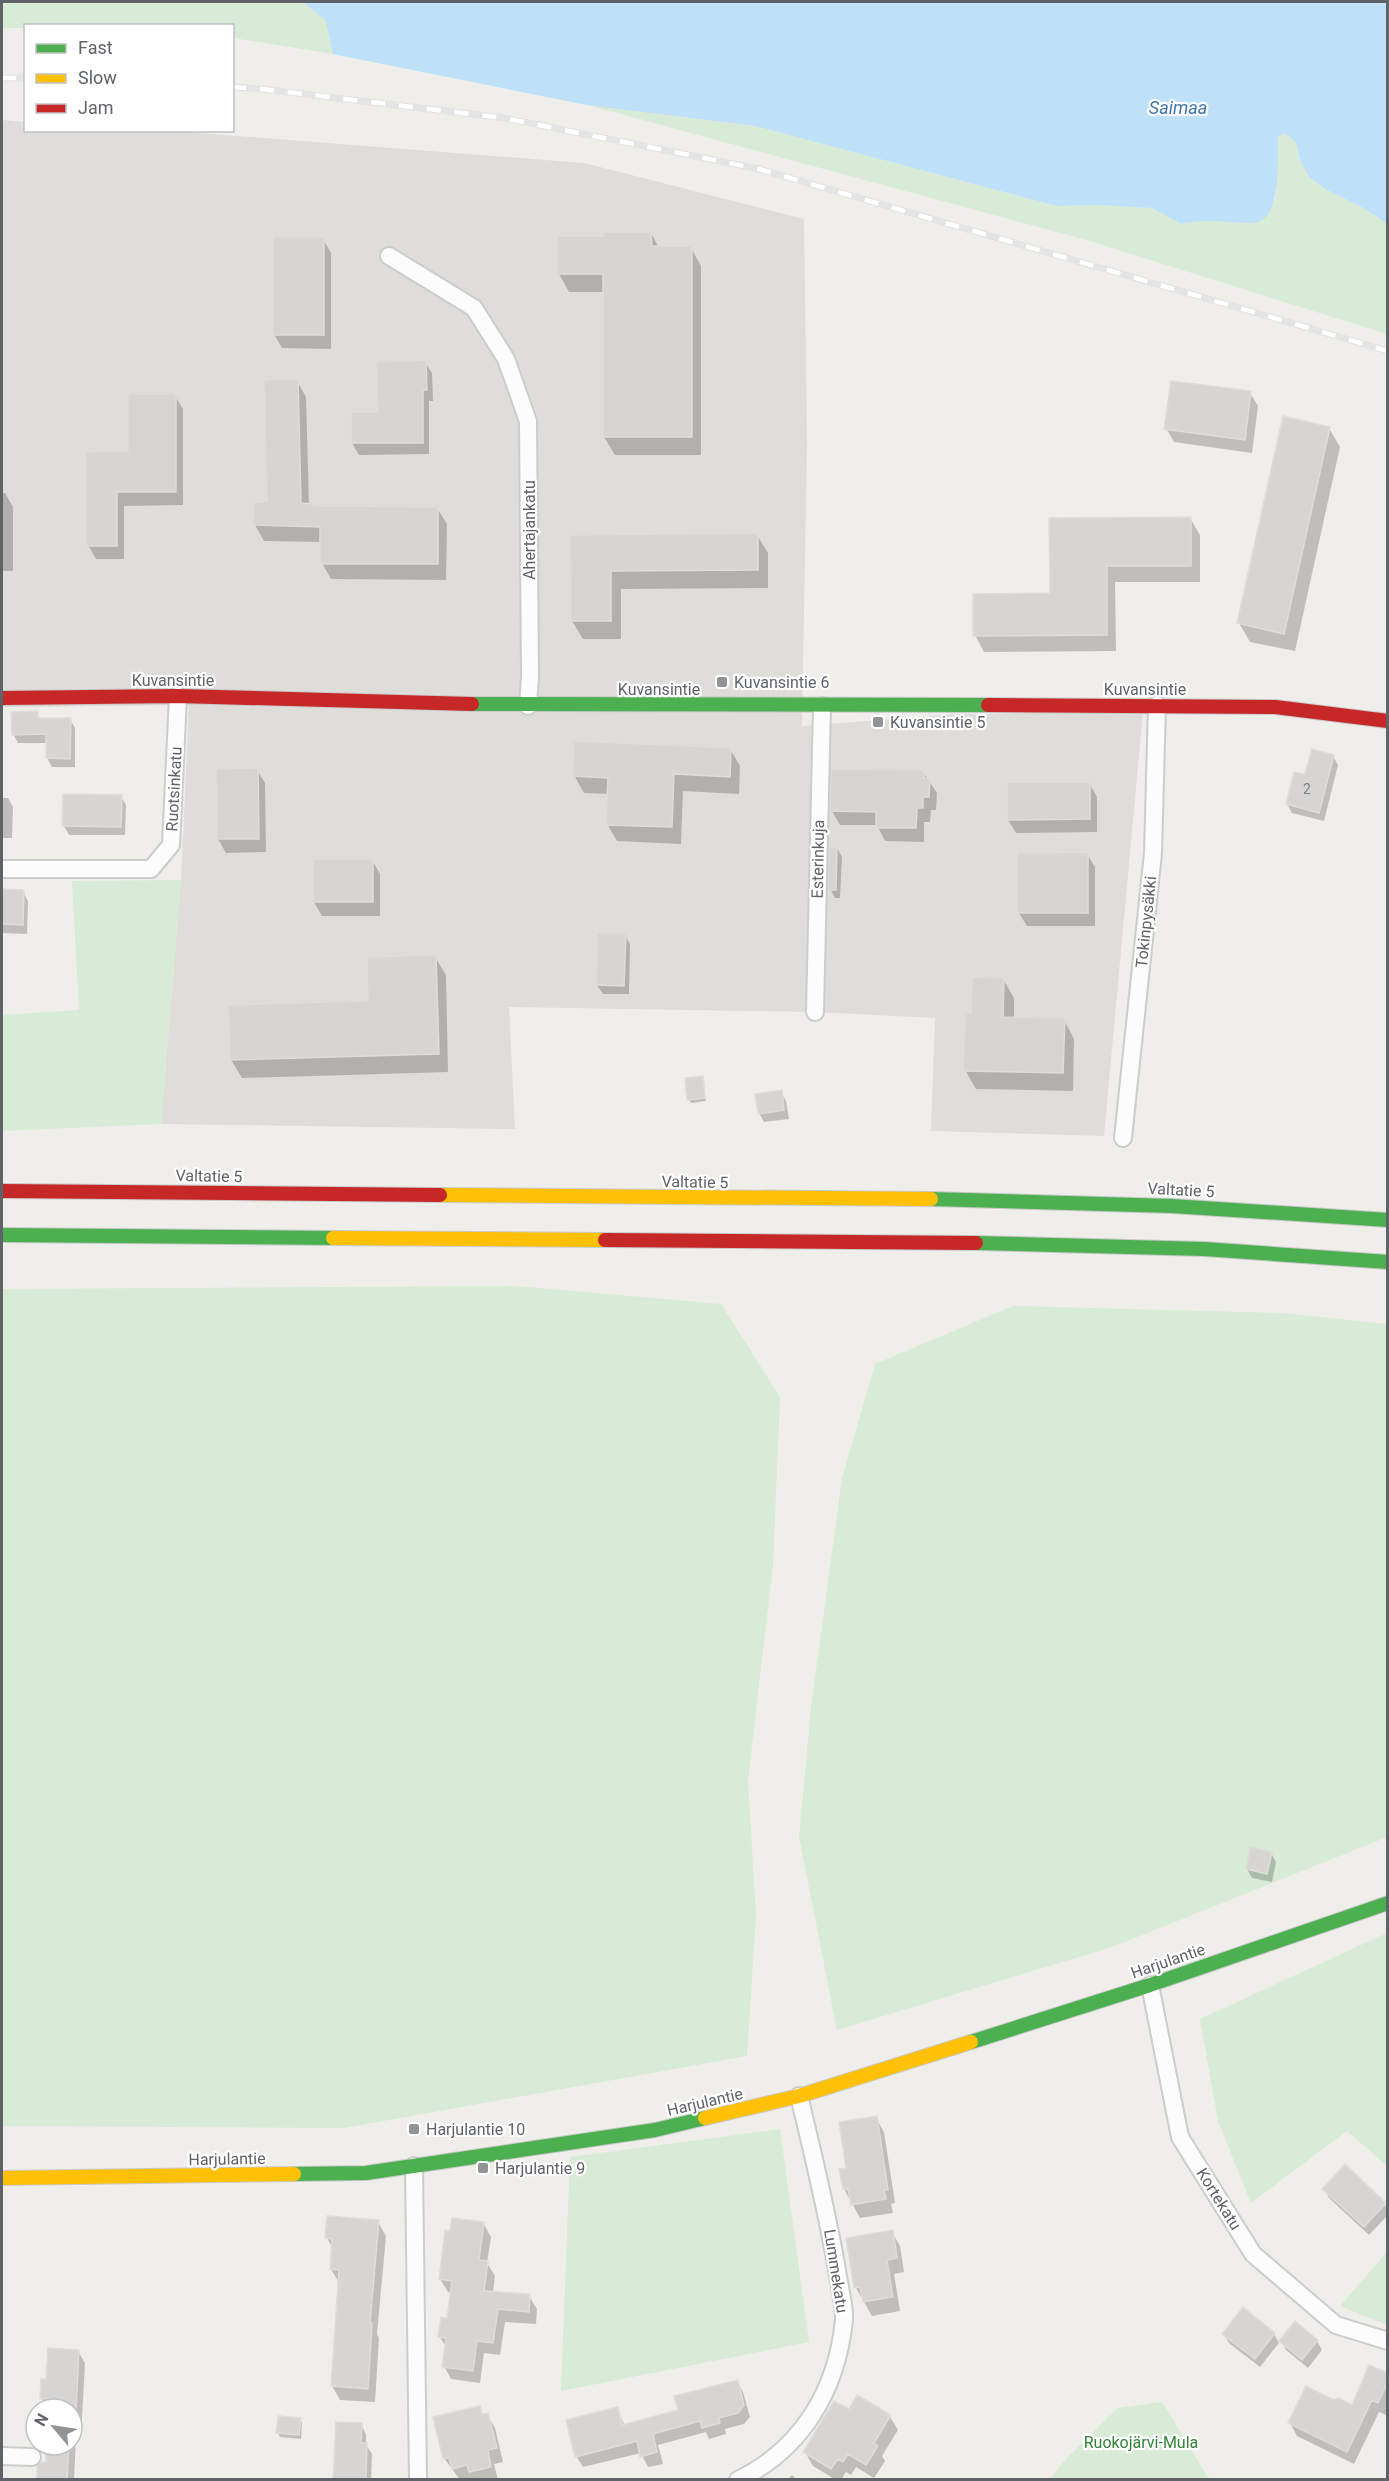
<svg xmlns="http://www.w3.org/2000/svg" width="1389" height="2481" viewBox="0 0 1389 2481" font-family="Roboto,sans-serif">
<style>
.industrial{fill:#dfddda}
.green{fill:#d8ebd6}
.water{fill:#bfe0f9}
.shadow{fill:#0003}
.building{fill:#d6d5d3;stroke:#deddd9;stroke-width:1.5}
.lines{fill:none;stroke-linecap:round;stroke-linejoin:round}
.street-casing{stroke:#cbcccc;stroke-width:20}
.fast-casing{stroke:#cacacb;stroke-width:16}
.slow-casing{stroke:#cacacb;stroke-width:16}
.jam-casing{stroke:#cacacb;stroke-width:16}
.street{stroke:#fdfcfc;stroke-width:16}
.fast{stroke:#4caf50;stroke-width:14}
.slow{stroke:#ffc107;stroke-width:14}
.jam{stroke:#c62828;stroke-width:14}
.rail-casing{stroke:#e4e4e4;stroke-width:7}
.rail{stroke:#fff;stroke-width:4.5;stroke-dasharray:14;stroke-linecap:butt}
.poi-dot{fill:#919496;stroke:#fff;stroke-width:2}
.labels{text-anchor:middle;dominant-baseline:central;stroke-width:4.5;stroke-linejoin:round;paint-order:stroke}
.number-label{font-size:14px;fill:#7e8184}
.street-label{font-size:16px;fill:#5f6368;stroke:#fff}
.poi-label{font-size:16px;fill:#5f6368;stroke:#fff;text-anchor:start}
.park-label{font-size:16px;fill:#348238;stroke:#fff}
.water-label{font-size:18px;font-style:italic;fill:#4174aa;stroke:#fff}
</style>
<rect width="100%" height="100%" fill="#efeeea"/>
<path class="industrial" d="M2,120L25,122L26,130L174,131L584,163L804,219L807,443L802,726L957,714L1143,712L1104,1136L931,1131L935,1018L815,1012L509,1007L515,1129L161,1124L181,880L189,705L2,707Z"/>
<path class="green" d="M2,2H512L673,116L755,126L1057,206L1097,205L1152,208L1181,224L1201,219L1255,223L1275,200L1278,137L1284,133L1296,142L1300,160L1327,190L1367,210L1387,224V334L1083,239L587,105L333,54L233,38L232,26H26L25,28H2Z
M181,880L161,1124L2,1131V1015L79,1010L72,881Z
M516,1286L721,1304L780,1397L773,1565L748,1780L756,1916L747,2056L344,2128L2,2126V1289Z
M1013,1306L1282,1313L1387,1324V1837L1112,1947L837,2030L799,1837L811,1708L842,1478L875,1364Z
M1387,1933V2166L1347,2131L1251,2203L1218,2121L1200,2019Z
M780,2129L809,2342L561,2391L570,2157Z
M1387,2252V2325L1340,2306Z
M1162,2402L1209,2479H1050L1066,2459L1118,2408Z"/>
<path class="water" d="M303,2H1387V224L1367,210L1327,190L1309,177L1300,160L1296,142L1284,133L1278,137C1277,158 1283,224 1251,223C1225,223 1207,218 1181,224L1152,208L1097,205L1057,206L755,126L587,105L333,54L326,21Z"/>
<path class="shadow" d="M651,233L659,248H691L701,266V455H615L604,437V292H569L559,274L604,237Z
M323,239L331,253V349L282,348L274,334Z
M425,362L432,373L433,401H429V454L359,455L352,443Z
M297,381L306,397L309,505L313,508H437L447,524L446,580L331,579L322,563V542L264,541L255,525L269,504Z
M1250,393L1258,406L1252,453L1174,442L1166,428Z
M175,396L183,409V505L124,506V559H96L88,545L129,453Z
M1329,428L1340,447L1295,651L1250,642L1239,623Z
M2,493H5L13,507V571H2Z
M1190,518L1200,535V582H1115L1116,651L984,652L975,635Z
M757,535L768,553V588L621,589V639H583L572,621V536Z
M37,713L40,719H70L75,728V767H52L47,758V743H18L13,734Z
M730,749L740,766L739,794L683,791L681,844L617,841L607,824L609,794L584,793L574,775Z
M1333,756L1338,765L1324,821L1292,813L1287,804L1306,776Z
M257,770L265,783L266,852L226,853L218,839Z
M923,772L937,793L936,810H931L930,822H924V842L885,841L877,825H840L832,811Z
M1089,783L1097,797V832L1016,833L1008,820Z
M121,796L126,805L125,835H69L64,826Z
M2,798H8L13,807L12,838H2Z
M837,848L842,857L840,898H835L830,889Z
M1087,854L1095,867V926H1027L1019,913Z
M314,860H372L380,874V916H322L314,902Z
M2,891L23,892L28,901L27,934L2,933Z
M625,935L630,944L629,994H603L597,985Z
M435,957L446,975L448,1072L242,1078L231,1060L370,1003Z
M1003,979L1014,998V1019L1064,1020L1074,1039L1073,1091L976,1089L965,1070L972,1015Z
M702,1078L706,1101L691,1103L689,1099Z
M781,1092L786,1101L789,1119L764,1122L759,1113Z
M1271,1853L1276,1862L1272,1882L1252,1878L1247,1869Z
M876,2118L884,2132L895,2203L891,2204L893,2213L860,2218L844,2189L848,2169Z
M1324,2189L1385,2204L1388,2215L1369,2235L1329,2198Z
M378,2222L386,2236L377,2334L379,2338L375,2402L340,2400L332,2386L339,2283L331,2269L333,2249L327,2238Z
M483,2223L491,2237L487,2263L495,2276L493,2293L529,2296L537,2309L536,2324L505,2322L500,2355L484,2353L480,2383L451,2379L444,2366L446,2347L440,2337L448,2320L452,2293L448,2292L440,2279Z
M892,2232L900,2246L904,2272L894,2274L900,2311L872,2316L856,2288Z
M1296,2323L1317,2341L1322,2350L1308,2368L1286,2350L1281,2341Z
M1224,2334H1274L1279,2343L1260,2367L1229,2343Z
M78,2351L85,2363L81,2437L76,2436L74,2480H38L47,2464L48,2445H72V2409H48L42,2399L47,2381Z
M1388,2374V2410L1386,2415L1379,2412L1354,2464L1297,2436L1290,2423L1334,2402L1353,2407Z
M737,2381L743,2392L750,2417L744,2424L725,2429L726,2434L709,2439L706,2432L658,2445L663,2464L648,2467L641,2453L583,2467L576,2456L617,2409L625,2426L680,2411Z
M479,2408L483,2415L487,2414L495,2428L503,2462L494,2464L498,2480H460L444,2458Z
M849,2412L890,2417L898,2430L882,2456L885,2461L874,2478L856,2467L851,2475L846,2472L841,2480H836L813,2466L805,2452Z
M300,2419L302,2423L301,2439L280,2437L278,2433Z
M361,2425L366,2434V2445L372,2454L371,2480H335Z
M792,2475L797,2480H787Z"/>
<path class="building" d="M603,232H651L652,246H692V437H603V274H557V236H603Z
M273,237H324V335H273Z
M426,360L427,390H423V443H351V412H378L376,362Z
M298,379L301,503L313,504V506L438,507V564H320V527L253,525L254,502H267L264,380Z
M1171,381L1251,391L1245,440L1164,429Z
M128,394H176V492H117V546H86V452L128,451Z
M1283,416L1330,427L1284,634L1237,623Z
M1191,517V566H1107V635L973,636V594L1050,593L1049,518Z
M758,533V570L611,571V621H571L570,535Z
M38,711V718H71L70,759L46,758V734L12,735L11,712Z
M574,741L731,748L730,777L674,774L672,827L606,825L608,778L572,776Z
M1312,749L1334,755L1319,813L1286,804L1294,772L1305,774Z
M258,768L259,839H217L216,769Z
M831,769L924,770V778H930L929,797H923V808H917L916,828H876V812L830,811Z
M1007,782H1090V819L1007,820Z
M63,794L122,795L121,827L62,826Z
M829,847H837L836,890H828Z
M1088,852V913H1017V853Z
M313,859H373V902H313Z
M2,889L24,890L23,925L2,924Z
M597,933H626L624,986L596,985Z
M436,955L439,1054L230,1060L228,1005L368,1001L367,957Z
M972,977L1004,978L1003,1017L1065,1018L1063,1073L963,1071L965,1014H971Z
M703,1076L705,1098L687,1100L685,1078Z
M782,1090L784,1110L758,1114L755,1094Z
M1250,1847L1272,1852L1267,1874L1246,1869Z
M877,2116L888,2190H884L886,2199L851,2205L848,2189H843L839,2169L846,2168L839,2122Z
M1345,2164L1386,2203L1364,2227L1322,2189Z
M327,2216L379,2220L370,2323H372L368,2389L331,2386L339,2270L330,2269L332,2239L325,2238Z
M452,2218L484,2222L479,2260L488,2261L484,2291L530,2294L529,2312L498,2309L493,2343L477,2341L473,2371L442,2367L446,2338L438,2337L441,2317L447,2318L452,2281L439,2279L445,2230L450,2231Z
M893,2230L897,2258L887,2260L893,2297L863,2302L860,2287L854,2288L846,2238Z
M1243,2307L1275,2333L1255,2359L1222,2334Z
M1295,2321L1318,2340L1302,2360L1279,2341Z
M48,2348L79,2350L76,2409H48V2399H40L41,2379H46Z
M1369,2365L1388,2373V2382L1378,2403L1372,2400L1347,2452L1288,2423L1306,2386L1334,2400L1339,2398L1352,2405Z
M738,2380L744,2405L738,2413L719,2418L720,2423L702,2428L700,2421L653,2434L657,2452L640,2457L637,2441L575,2457L566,2420L618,2407L622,2425L678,2410L674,2396Z
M857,2395L891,2415L874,2443L878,2446L866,2465L848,2454L843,2462L838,2459L831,2469L803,2452L834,2401L849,2409Z
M480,2406L482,2414L488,2413L497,2448L488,2450L491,2467L469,2472L467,2465L452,2469L449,2458L443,2459L433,2417Z
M278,2416L301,2418L299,2435L276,2433Z
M336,2422L362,2423L361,2443H367L366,2480H333Z
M46,2446L69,2447L67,2480H37V2466L41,2462H46Z"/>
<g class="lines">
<defs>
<path id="street" d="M389,256L474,308L506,359L528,421L530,676L528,706
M2,869H151L171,845L178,696
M815,1012L822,706
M1123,1138L1153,853L1157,705
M1150,1985L1180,2137L1253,2254L1336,2325L1388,2341
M414,2166L418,2480
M2,2456L32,2457
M738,2480C802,2449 837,2390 844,2320C845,2305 839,2286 837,2270C827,2211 813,2154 799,2096"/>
<path id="fast" d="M472,704L988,705
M931,1199L1172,1206L1388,1220
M2,1235L333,1238
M976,1243L1204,1249L1388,1262
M971,2042L1150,1985L1388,1903
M294,2174L366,2173L655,2130L705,2118"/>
<path id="slow" d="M440,1195L931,1199
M333,1238L605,1240
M705,2118L799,2096L971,2042
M2,2178L294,2174"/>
<path id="jam" d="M2,698L178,696L472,704
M988,705L1275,707L1388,721
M2,1191L440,1195
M605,1240L976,1243"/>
</defs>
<use href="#street" class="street-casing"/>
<use href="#fast" class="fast-casing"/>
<use href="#slow" class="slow-casing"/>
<use href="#jam" class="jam-casing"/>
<use href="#street" class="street"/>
<use href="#fast" class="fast"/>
<use href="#slow" class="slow"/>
<use href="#jam" class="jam"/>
<defs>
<path id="rail" d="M2,78H26
M232,87L262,89L504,118L759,169L1388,351"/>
</defs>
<use href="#rail" class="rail-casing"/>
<use href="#rail" class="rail"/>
</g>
<g class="poi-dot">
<rect x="716" y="676" width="12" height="12" rx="3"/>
<rect x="872" y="716" width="12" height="12" rx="3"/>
<rect x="408" y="2123" width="12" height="12" rx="3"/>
<rect x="477" y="2162" width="12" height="12" rx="3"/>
</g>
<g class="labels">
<g class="number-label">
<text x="1307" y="789">2</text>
</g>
<g class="street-label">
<text transform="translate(529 530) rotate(-90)">Ahertajankatu</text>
<text x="173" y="680">Kuvansintie</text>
<text x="659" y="689">Kuvansintie</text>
<text x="1145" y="689">Kuvansintie</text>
<text transform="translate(174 789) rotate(-87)">Ruotsinkatu</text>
<text transform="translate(818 859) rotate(-89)">Esterinkuja</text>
<text transform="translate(1146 922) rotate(-84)">Tokinpysäkki</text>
<text transform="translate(209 1176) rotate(1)">Valtatie 5</text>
<text transform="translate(695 1182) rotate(1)">Valtatie 5</text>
<text transform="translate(1181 1190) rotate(3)">Valtatie 5</text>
<text transform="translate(1168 1961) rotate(-19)">Harjulantie</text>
<text transform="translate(705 2102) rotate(-13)">Harjulantie</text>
<text transform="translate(227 2159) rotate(-1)">Harjulantie</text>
<text transform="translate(1219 2199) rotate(58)">Kortekatu</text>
<text transform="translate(836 2271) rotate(81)">Lummekatu</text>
</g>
<g class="poi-label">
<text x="734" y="682">Kuvansintie 6</text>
<text x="890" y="722">Kuvansintie 5</text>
<text x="426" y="2129">Harjulantie 10</text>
<text x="495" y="2168">Harjulantie 9</text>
</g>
<g class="park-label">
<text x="1141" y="2442">Ruokojärvi-Mula</text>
</g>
<g class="water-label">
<text x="1178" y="107">Saimaa</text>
</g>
</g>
<rect width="1389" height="2481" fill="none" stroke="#5f6368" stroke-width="6"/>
<rect x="24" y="24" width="210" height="108" fill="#ffffff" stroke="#bfc1c3" stroke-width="1.5"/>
<rect x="36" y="44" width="30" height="9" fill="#4caf50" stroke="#bfc1c3" stroke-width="1.5"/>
<text x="78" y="54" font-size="18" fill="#5f6368">Fast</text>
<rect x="36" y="74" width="30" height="9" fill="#ffc107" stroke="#bfc1c3" stroke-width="1.5"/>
<text x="78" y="84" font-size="18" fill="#5f6368">Slow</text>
<rect x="36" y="104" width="30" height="9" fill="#c62828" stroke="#bfc1c3" stroke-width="1.5"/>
<text x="78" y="114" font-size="18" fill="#5f6368">Jam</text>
<g transform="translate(54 2427) rotate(299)"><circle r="28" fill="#ffffff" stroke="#bfc1c3" stroke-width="1.5"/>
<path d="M0-4.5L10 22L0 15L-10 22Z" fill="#919496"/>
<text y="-9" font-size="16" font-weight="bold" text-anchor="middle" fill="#5f6368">N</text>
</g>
</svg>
